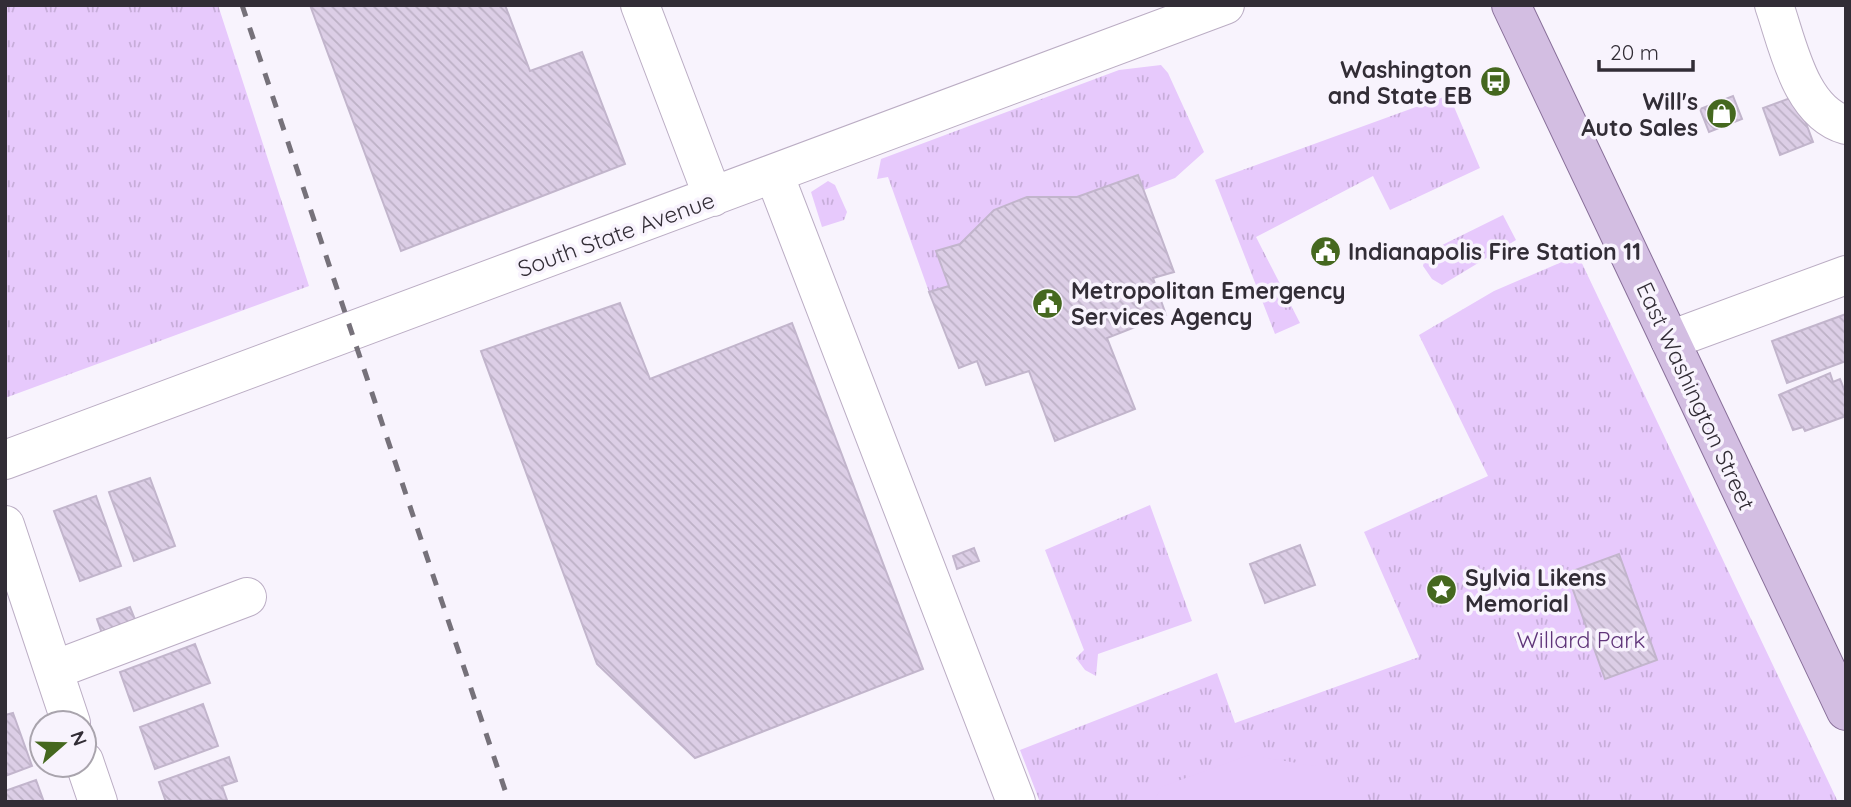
<svg xmlns="http://www.w3.org/2000/svg" width="1851" height="807" viewBox="0 0 1851 807" font-family="Quicksand,sans-serif">
<style>
.grass{fill:url(#grass-tufts)}
.garden{fill:#e7c9fc}
.building{fill:url(#building-back-hatch);stroke:#c2b5cc;stroke-width:2}
.lines{fill:none;stroke-linecap:round;stroke-linejoin:round}
.minor-casing{stroke:#bbadc4;stroke-width:40}
.major-casing{stroke:#886f99;stroke-width:40}
.minor{stroke:#fff;stroke-width:38}
.major{stroke:#d3bee2;stroke-width:38}
.rail{stroke:#76717a;stroke-width:5;stroke-dasharray:12 12;stroke-linecap:butt}
.labels{text-anchor:middle;dominant-baseline:central;stroke-width:7;stroke-linejoin:round;paint-order:stroke}
.poi-label{font-size:23px;font-weight:bold;fill:#322d36;stroke:#f8f3fd;text-anchor:start}
.street-label{font-size:23px;fill:#322d36;stroke:#f8f3fd}
.park-label{font-size:23px;fill:#5f3479;stroke:#f8f3fd}
</style>
<defs>
<pattern id="grass-tufts" width="24" height="20" patternUnits="userSpaceOnUse" patternTransform="scale(1.75)"><rect width="24" height="20" fill="#e7c9fc"/><path d="M3 7l-1-3M5 7V3M7 7l1-3M15 17l-1-3M17 17v-4M19 17l1-3" fill="none" stroke="#c7add9"/></pattern>
<pattern id="building-back-hatch" width="6" height="6" patternUnits="userSpaceOnUse" patternTransform="scale(1.75)"><rect width="6" height="6" fill="#dccee6"/><path d="M-1 5l2 2M0 0l6 6M5-1l2 2" fill="none" stroke="#bdb1c6"/></pattern>
</defs>
<rect width="100%" height="100%" fill="#f8f3fd"/>
<path class="grass" d="M5,5H218L309,286L5,398Z
M1161,65L1168,73L1204,152L1175,178L1144,190L1137,175L1077,197H1027L994,210L960,244L937,251L949,286L929,292L888,177L877,179L881,159L1119,70Z
M1449,95L1480,168L1390,210L1373,176L1256,237L1300,323L1275,334L1215,180Z
M828,181L835,185L847,212L844,220L822,227L811,192Z
M1503,215L1516,240L1442,285L1432,279L1423,266L1426,253Z
M1578,255L1838,802H1040L1020,750L1217,673L1235,723L1419,657L1364,532L1488,476L1419,335L1494,291Z
M1150,505L1192,621L1098,654L1096,676L1085,670L1076,658L1084,650L1045,550Z"/>
<path class="garden" d="M1249,755L1346,771L1351,792L1344,802H1154L1161,787Z"/>
<path class="building" d="M310,5H505L530,71L582,52L625,164L401,251Z
M1733,96L1742,119L1709,132L1700,109Z
M1796,96L1813,142L1780,155L1763,108Z
M1138,175L1174,272L1153,278L1166,315L1107,338L1135,409L1055,441L1029,371L986,385L977,361L959,368L929,292L949,286L936,251L960,244L994,210L1027,197H1077Z
M620,303L650,379L792,323L923,669L695,758L597,664L481,351Z
M1846,314V361L1787,383L1772,341Z
M1830,373L1833,382L1840,379L1846,394V416L1805,431L1803,427L1793,430L1779,395Z
M150,478L175,546L134,561L109,492Z
M96,496L121,566L80,581L54,511Z
M1300,545L1315,585L1265,603L1250,564Z
M974,548L979,561L957,569L953,556Z
M1619,554L1657,660L1605,679L1567,573Z
M130,607L140,632L106,645L97,619Z
M195,644L210,683L134,711L120,672Z
M203,704L218,746L155,769L140,727Z
M13,713L32,766L5,776V715Z
M229,757L237,781L222,786L227,800L166,802L159,782Z
M36,780L44,802H5V791Z"/>
<g class="lines">
<defs>
<path id="minor" d="M640,5L713,197
M1774,5C1788,45 1800,112 1846,125
M774,174L1016,802
M1670,340L1846,275
M5,460L1225,5
M5,525L71,723
M54,670L247,597
M84,761L98,802"/>
<path id="major" d="M1511,5L1846,711"/>
</defs>
<use href="#minor" class="minor-casing"/>
<use href="#major" class="major-casing"/>
<use href="#minor" class="minor"/>
<use href="#major" class="major"/>
<path class="rail" d="M242,5L509,802"/>
</g>
<defs>
<symbol id="bus-disc" viewBox="-11 -11 22 22"><circle r="9.5" fill="#45681f" stroke="#f8f3fd"/><path d="M-5-6H5V4H4V6H2V4H-2V6H-4V4H-5ZM-3.5-4V0h7V-4ZM-3.5 1.2v1.5H-2V1.2ZM2 1.2v1.5H3.5V1.2Z" fill="#fff"/></symbol>
<symbol id="shop-disc" viewBox="-11 -11 22 22"><circle r="9.5" fill="#45681f" stroke="#f8f3fd"/><path d="M-5-2.5h2.3a2.7 3.5 0 0 1 5.4 0H5L5.5 6h-11ZM-1.5-2.5h3a1.5 2.3 0 0 0-3 0Z" fill="#fff"/></symbol>
<symbol id="civic-disc" viewBox="-11 -11 22 22"><circle r="9.5" fill="#45681f" stroke="#f8f3fd"/><path d="M-.6-6.5H3V-4.5H.6V-3L4-1V1h2V6H-6V1h2V-1L-.6-3ZM-1.2 2.5V6h2.4V2.5Z" fill="#fff"/></symbol>
<symbol id="sight-disc" viewBox="-11 -11 22 22"><circle r="9.5" fill="#45681f" stroke="#f8f3fd"/><path d="M0-6L1.8-2.2L6-1.7L2.9 1.2L3.7 5.4L0 3.3L-3.7 5.4L-2.9 1.2L-6-1.7L-1.8-2.2Z" fill="#fff"/></symbol>
</defs>
<g fill-rule="evenodd">
<use href="#bus-disc" x="1478" y="64" width="35" height="35"/>
<use href="#shop-disc" x="1704" y="96" width="35" height="35"/>
<use href="#civic-disc" x="1308" y="234" width="35" height="35"/>
<use href="#civic-disc" x="1030" y="286" width="35" height="35"/>
<use href="#sight-disc" x="1424" y="572" width="35" height="35"/>
</g>
<g class="labels">
<g class="poi-label">
<text x="1472" y="69" text-anchor="end">Washington<tspan x="1472" dy="26">and State EB</tspan></text>
<text x="1698" y="101" text-anchor="end">Will's<tspan x="1698" dy="26">Auto Sales</tspan></text>
<text x="1348" y="251">Indianapolis Fire Station 11</text>
<text x="1071" y="290">Metropolitan Emergency<tspan x="1071" dy="26">Services Agency</tspan></text>
<text x="1465" y="577">Sylvia Likens<tspan x="1465" dy="26">Memorial</tspan></text>
</g>
<g class="street-label">
<text transform="translate(616 234) rotate(-20)">South State Avenue</text>
<text transform="translate(1696 396) rotate(65)">East Washington Street</text>
</g>
<g class="park-label">
<text x="1581" y="639">Willard Park</text>
</g>
</g>
<rect width="1851" height="807" fill="none" stroke="#322d36" stroke-width="14"/>
<g transform="translate(63 744) rotate(70)"><circle r="33" fill="#f8f3fd" stroke="#a9a4ad" stroke-width="2"/>
<path d="M0-5L12 26L0 18L-12 26Z" fill="#45681f"/>
<text y="-10" font-size="19" font-weight="bold" text-anchor="middle" fill="#322d36">N</text>
</g>
<path d="M1599 60v10h94v-10" fill="none" stroke="#322d36" stroke-width="3.5"/>
<text x="1610" y="60" font-size="21" fill="#322d36" stroke="#f8f3fd" stroke-width="5" paint-order="stroke">20 m</text>
</svg>
